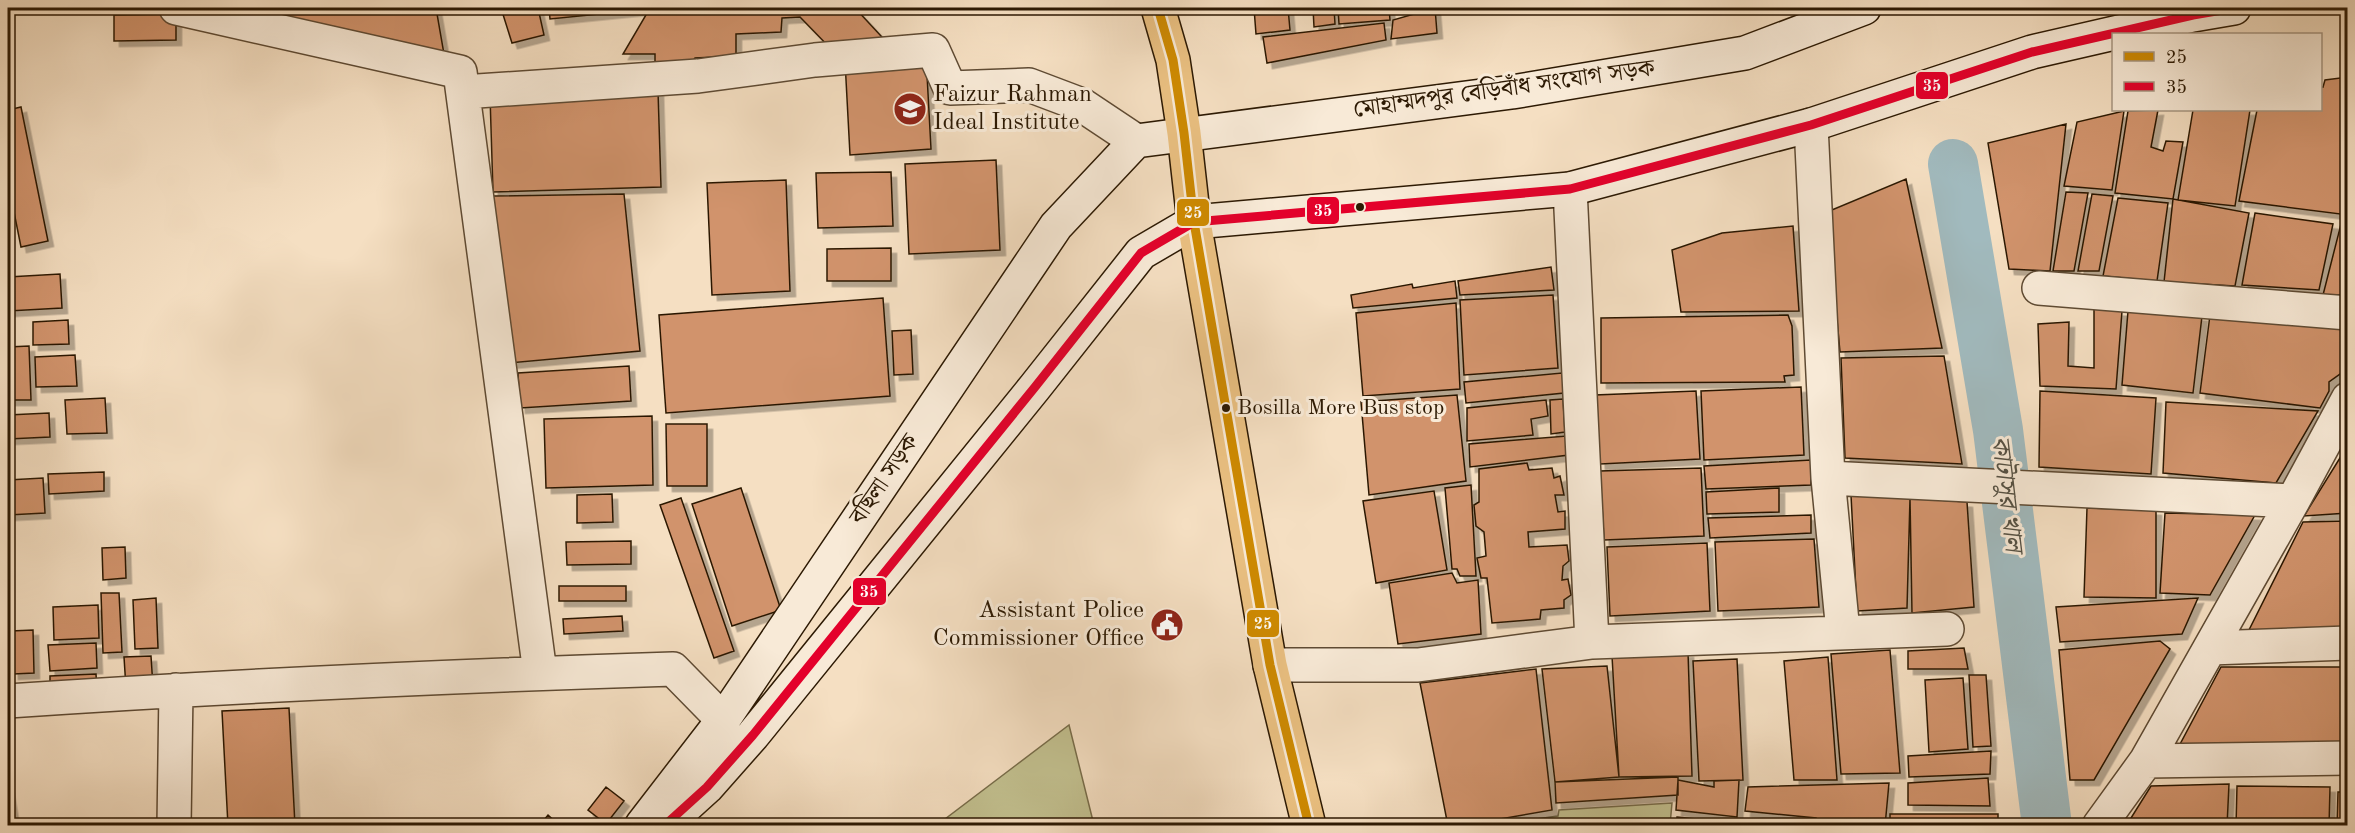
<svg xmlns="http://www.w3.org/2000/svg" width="2355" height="833" viewBox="0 0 2355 833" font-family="'Old Standard TT','Noto Serif Bengali',serif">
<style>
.green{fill:#c2c08f;stroke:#776c49;stroke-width:1.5}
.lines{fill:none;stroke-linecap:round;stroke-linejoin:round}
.canal{stroke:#a1babe;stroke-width:50}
.building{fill:#d1936c;stroke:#2c1903;stroke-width:1.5;filter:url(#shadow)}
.street-casing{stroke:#5e4a33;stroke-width:36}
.secondary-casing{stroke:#2c1903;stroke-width:36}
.highway-casing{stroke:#2c1903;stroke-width:36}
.street{stroke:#f8ead7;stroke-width:33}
.secondary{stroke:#f8ead7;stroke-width:33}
.highway{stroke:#eac081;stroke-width:33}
.bus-1-casing{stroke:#f8ead7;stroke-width:14}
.bus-2-casing{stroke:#f8ead7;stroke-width:14}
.bus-1{stroke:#ce8a01;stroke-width:9}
.bus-2{stroke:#e4002b;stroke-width:9}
.bus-dot{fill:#2c1903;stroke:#f8ead7;stroke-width:2}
.labels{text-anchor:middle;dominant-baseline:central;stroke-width:6;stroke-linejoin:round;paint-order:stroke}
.bus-label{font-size:22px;fill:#2c1903;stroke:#f8ead7;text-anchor:start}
.street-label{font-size:24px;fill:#2c1903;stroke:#f8ead7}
.poi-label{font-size:24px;fill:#2c1903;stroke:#f8ead7;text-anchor:start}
.water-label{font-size:26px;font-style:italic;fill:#555144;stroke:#f8ead7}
.line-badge{stroke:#f8ead7;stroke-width:2}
.badge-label{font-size:16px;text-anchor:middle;font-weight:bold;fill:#fff}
</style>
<defs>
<filter id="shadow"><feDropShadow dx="5.5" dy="5.5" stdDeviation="0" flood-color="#0004"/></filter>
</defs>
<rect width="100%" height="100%" fill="#f5dfc2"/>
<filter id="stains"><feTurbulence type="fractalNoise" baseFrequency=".00333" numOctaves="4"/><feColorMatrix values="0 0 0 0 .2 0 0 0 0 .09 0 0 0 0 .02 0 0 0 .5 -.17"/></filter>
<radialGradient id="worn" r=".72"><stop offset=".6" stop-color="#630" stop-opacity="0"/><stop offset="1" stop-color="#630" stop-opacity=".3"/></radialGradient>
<path class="green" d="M1069,725L1094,825H936H937Z
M1672,803L1670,825H1495L1558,816L1559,810Z"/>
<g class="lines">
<path class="canal" d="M1953,164L1998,430L2047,826"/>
</g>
<path class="building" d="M217,8H436L444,54Z
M501,8H538L544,35L512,43Z
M549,8H640L639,10L550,19Z
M650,8H855L894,50L835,53L800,17L782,18L781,32L736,34V56L695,58L688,68L655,70V54H623Z
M1254,8H1288L1290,30L1256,34Z
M1313,8H1334L1335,24L1314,27Z
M1338,8H1389L1390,20L1339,24Z
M1435,8L1437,33L1391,39L1393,20Z
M176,14V40L114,41V15Z
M1384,23L1386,40L1267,63L1263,37Z
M926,56L931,149L850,155L845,61Z
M2348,77V215L2239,201L2257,110H2320V86L2323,87L2325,80Z
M658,91L661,187L493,192L490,96Z
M21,107L48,241L21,247L8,182V110Z
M2158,110L2151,147L2163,151L2166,141L2183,142L2173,199L2115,193L2128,111Z
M2193,110H2250L2235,206L2178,200Z
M2124,111L2112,190L2064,186L2077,122Z
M2066,124L2050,271L2009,269L1988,143Z
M996,160L1000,250L909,254L905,164Z
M891,172L893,226L818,228L816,173Z
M1906,179L1942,348L1840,352L1827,212Z
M786,180L790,291L712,295L707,183Z
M2066,192L2088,193L2074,271H2053Z
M624,194L640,351L509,363L493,196Z
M2092,194L2113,196L2099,271H2078Z
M2118,198L2168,203L2157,281L2103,276Z
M2173,199L2249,213L2235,286L2164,282Z
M2255,213L2333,224L2319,290L2242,285Z
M2341,224L2348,225V295H2323Z
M1793,226L1799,311L1681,312L1672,250L1722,233Z
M891,248V281H827V249Z
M1551,267L1554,290L1460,295L1458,281Z
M60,274L62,308L8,311V277Z
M1455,281L1457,298L1353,308L1351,295L1412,284L1413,288Z
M1553,295L1558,368L1464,375L1460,300Z
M883,298L890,396L666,413L659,315Z
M1456,303L1460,389L1363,396L1356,313Z
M2094,309L2122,311L2116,389L2040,386L2038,324L2069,322L2068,366L2094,368Z
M2128,311L2202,316L2193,393L2122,385Z
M1788,315L1792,326L1794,375L1784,376L1785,382L1601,383V318Z
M2210,315L2348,329L2347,369L2329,382V391L2320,408L2200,393Z
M68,320L69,344L33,345V322Z
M911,330L913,374L894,375L892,331Z
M29,346L31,400H8V347Z
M75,355L77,386L36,387L35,357Z
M1944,356L1962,464L1845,458L1841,358Z
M629,366L631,401L520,408L518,373Z
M1562,373L1564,393L1466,403L1464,382Z
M1801,387L1804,455L1704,460L1701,391Z
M1696,391L1700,459L1600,464L1595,395Z
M2040,391L2156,398L2151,474L2039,467Z
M1457,395L1466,481L1369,495L1361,402Z
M105,398L107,433L67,434L65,400Z
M1563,399L1565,432L1551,434L1550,400Z
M1546,400L1548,416L1531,419L1533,435L1467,441V408Z
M2166,402L2318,411L2276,483L2163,473Z
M49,413L50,437L8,439V415Z
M652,416L653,485L546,488L544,419Z
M666,424H707V486H667Z
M1567,436L1569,455L1470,467L1469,444Z
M2348,445V513L2304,516Z
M1811,460V485L1706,489L1704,466Z
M1527,463L1529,470L1552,468L1554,478L1560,476L1564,495H1555L1558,512L1565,511V529L1528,532L1529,547L1567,545L1569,561L1563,566L1562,580L1568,579L1571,595L1564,600V608L1541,610L1540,619L1492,623L1487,578H1481L1477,558L1486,556L1484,532L1476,526L1474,505L1479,502V469Z
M1701,468L1704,536L1604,540L1600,471Z
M104,472V491L49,494L48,474Z
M43,478L45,513L8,515V480Z
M1471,485L1476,576H1460L1457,569H1452L1445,488Z
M741,488L781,610L732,626L692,504Z
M1779,488V512L1707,514L1706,492Z
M1434,491L1447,570L1376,583L1363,501Z
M612,494L613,522L577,523V495Z
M1851,495L1910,498L1907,608L1857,611Z
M681,498L734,651L714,658L660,505Z
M1910,498L1967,502L1974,607L1912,613Z
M2087,508L2156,510V598L2084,597Z
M2165,513L2255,515L2210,595L2160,593Z
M1811,515V533L1710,538L1708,518Z
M2348,521V629L2248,632L2303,522Z
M1814,539L1819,607L1718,611L1715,542Z
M631,541V564L567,565L566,542Z
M1707,543L1710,611L1610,616L1607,547Z
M125,547L126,578L103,580L102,548Z
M1452,573L1457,583L1478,580L1481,634L1398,644L1389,583Z
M559,586H626V601H559Z
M101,593H119L122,652L103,653Z
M156,598L158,648L135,649L133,600Z
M2198,598L2182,634L2060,642L2056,607Z
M98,605L99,638L54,640L53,607Z
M622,616L623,631L564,634L563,619Z
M33,630L34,673L13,674L11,631Z
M2160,641L2170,649L2094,780H2070L2059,650Z
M96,643L97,668L50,671L48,645Z
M1964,648L1968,669H1908V651Z
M1890,650L1900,773L1841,774L1831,654Z
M1688,652L1692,776L1619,777L1612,656Z
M151,656L153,687L126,688L124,657Z
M1828,657L1837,780H1794L1784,661Z
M1737,659L1743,780L1699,781L1693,661Z
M1607,666L1619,777L1555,782L1542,669Z
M2221,667H2342V747L2178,748Z
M1536,669L1552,810L1460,826H1448L1420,683Z
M96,674L97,692L50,694V676Z
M1969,675H1986L1991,746L1973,747Z
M1963,678L1968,749L1929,752L1925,680Z
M289,708L295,826H228L222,711Z
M1991,751L1990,774L1909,777L1908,756Z
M1678,777V795L1556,803L1555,782Z
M1988,778L1990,806L1908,805V783Z
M1678,780L1714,787V781L1739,780L1737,817L1676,810Z
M1889,783L1885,826H1816V818L1745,811L1748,787Z
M8,784L15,826H8Z
M2229,784L2227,826H2126L2151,786Z
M2237,786L2330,787L2329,826H2236Z
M606,787L624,801L606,824L588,810Z
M2338,792H2348V826H2337Z
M1890,814H1998V826H1890Z
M548,815L560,826H539Z
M1677,817L1765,826H1676Z"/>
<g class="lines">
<defs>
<path id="street" d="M176,8L460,72L540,673
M463,92L698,76L815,60L933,50L950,88L1029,85L1082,105L1136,141
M1811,125L1828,478L1843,632
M1570,189L1592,642
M2039,288L2348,313
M1828,478L2293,501
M2210,648L2348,643
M1270,665H1418L1592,642L1947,629
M8,701C229,686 451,676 673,669L723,720
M2146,761L2348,758
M174,826L176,690
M2099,826L2146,761L2293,501L2348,399"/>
<path id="secondary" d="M642,825L723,720L1056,226L1136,141L1512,92L1745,53L1864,8
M664,826L707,787L753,735L1035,387L1141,253L1194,222L1570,189L1811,125L2032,52L2193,15L2234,8"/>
<path id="highway" d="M1158,8L1173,60L1184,133L1194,222L1270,665L1309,826"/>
</defs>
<use href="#street" class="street-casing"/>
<use href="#secondary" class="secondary-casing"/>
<use href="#highway" class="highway-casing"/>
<use href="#street" class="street"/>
<use href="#secondary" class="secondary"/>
<use href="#highway" class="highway"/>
<defs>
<path id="bus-1" d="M1158,8L1173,60L1184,133L1194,222L1270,665L1309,826"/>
<path id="bus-2" d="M664,826L707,787L753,735L1035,387L1141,253L1194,222L1570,189L1811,125L2032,52L2193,15L2234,8"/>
</defs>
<use href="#bus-1" class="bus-1-casing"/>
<use href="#bus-2" class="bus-2-casing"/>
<use href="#bus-1" class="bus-1"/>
<use href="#bus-2" class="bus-2"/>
</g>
<defs>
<symbol id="school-disc" viewBox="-11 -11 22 22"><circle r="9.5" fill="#8f2418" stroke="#f8ead7"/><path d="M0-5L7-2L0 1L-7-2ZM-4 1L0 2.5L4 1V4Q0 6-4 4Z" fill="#fff"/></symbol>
<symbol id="civic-disc" viewBox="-11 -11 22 22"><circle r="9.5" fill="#8f2418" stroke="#f8ead7"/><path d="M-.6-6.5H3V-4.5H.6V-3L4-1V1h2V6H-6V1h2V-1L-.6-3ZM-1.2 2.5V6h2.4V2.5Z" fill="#fff"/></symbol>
</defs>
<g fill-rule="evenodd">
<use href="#school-disc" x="891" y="90" width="38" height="38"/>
<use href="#civic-disc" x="1148" y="606" width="38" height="38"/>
</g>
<g class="bus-dot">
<circle cx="1360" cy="207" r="5"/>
<circle cx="1226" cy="408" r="5"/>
</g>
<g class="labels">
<g class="bus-label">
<text x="1237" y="408">Bosilla More Bus stop</text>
</g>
<g class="street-label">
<text transform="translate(1504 90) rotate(-8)">মোহাম্মদপুর বেড়িবাঁধ সংযোগ সড়ক</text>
<text transform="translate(885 480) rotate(-56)">বছিলা সড়ক</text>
</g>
<g class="poi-label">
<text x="933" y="95">Faizur Rahman<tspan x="933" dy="28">Ideal Institute</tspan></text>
<text x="1144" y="611" text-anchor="end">Assistant Police<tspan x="1144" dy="28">Commissioner Office</tspan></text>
</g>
<g class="water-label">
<text transform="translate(2006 494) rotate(83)">কাটাসুর খাল</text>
</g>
</g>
<g class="line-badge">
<rect x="1915" y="71" width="34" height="29" rx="6" fill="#e4002b"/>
<rect x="1306" y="196" width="34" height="29" rx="6" fill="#e4002b"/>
<rect x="1176" y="198" width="34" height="29" rx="6" fill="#ce8a01"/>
<rect x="852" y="577" width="35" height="29" rx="6" fill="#e4002b"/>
<rect x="1246" y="609" width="34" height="29" rx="6" fill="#ce8a01"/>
</g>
<g class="badge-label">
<text x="1932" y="91">35</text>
<text x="1323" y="216">35</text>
<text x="1193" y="218">25</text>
<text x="869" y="597">35</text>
<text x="1263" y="629">25</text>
</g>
<rect width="2355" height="833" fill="none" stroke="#f5dfc2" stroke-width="30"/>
<rect x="9" y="9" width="2337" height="815" fill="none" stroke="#2c1903" stroke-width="3"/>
<rect x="15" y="15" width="2325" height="803" fill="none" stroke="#2c1903" stroke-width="1.5"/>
<rect x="2112" y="33" width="210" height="78" fill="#f8ead7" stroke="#a69682" stroke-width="1.5"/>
<rect x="2124" y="52" width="30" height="9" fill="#ce8a01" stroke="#a69682" stroke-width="1.5"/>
<text x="2166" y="63" font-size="18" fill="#2c1903">25</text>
<rect x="2124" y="82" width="30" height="9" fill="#e4002b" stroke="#a69682" stroke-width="1.5"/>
<text x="2166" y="93" font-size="18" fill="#2c1903">35</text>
<rect width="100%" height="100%" filter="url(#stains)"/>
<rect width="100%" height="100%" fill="url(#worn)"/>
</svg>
